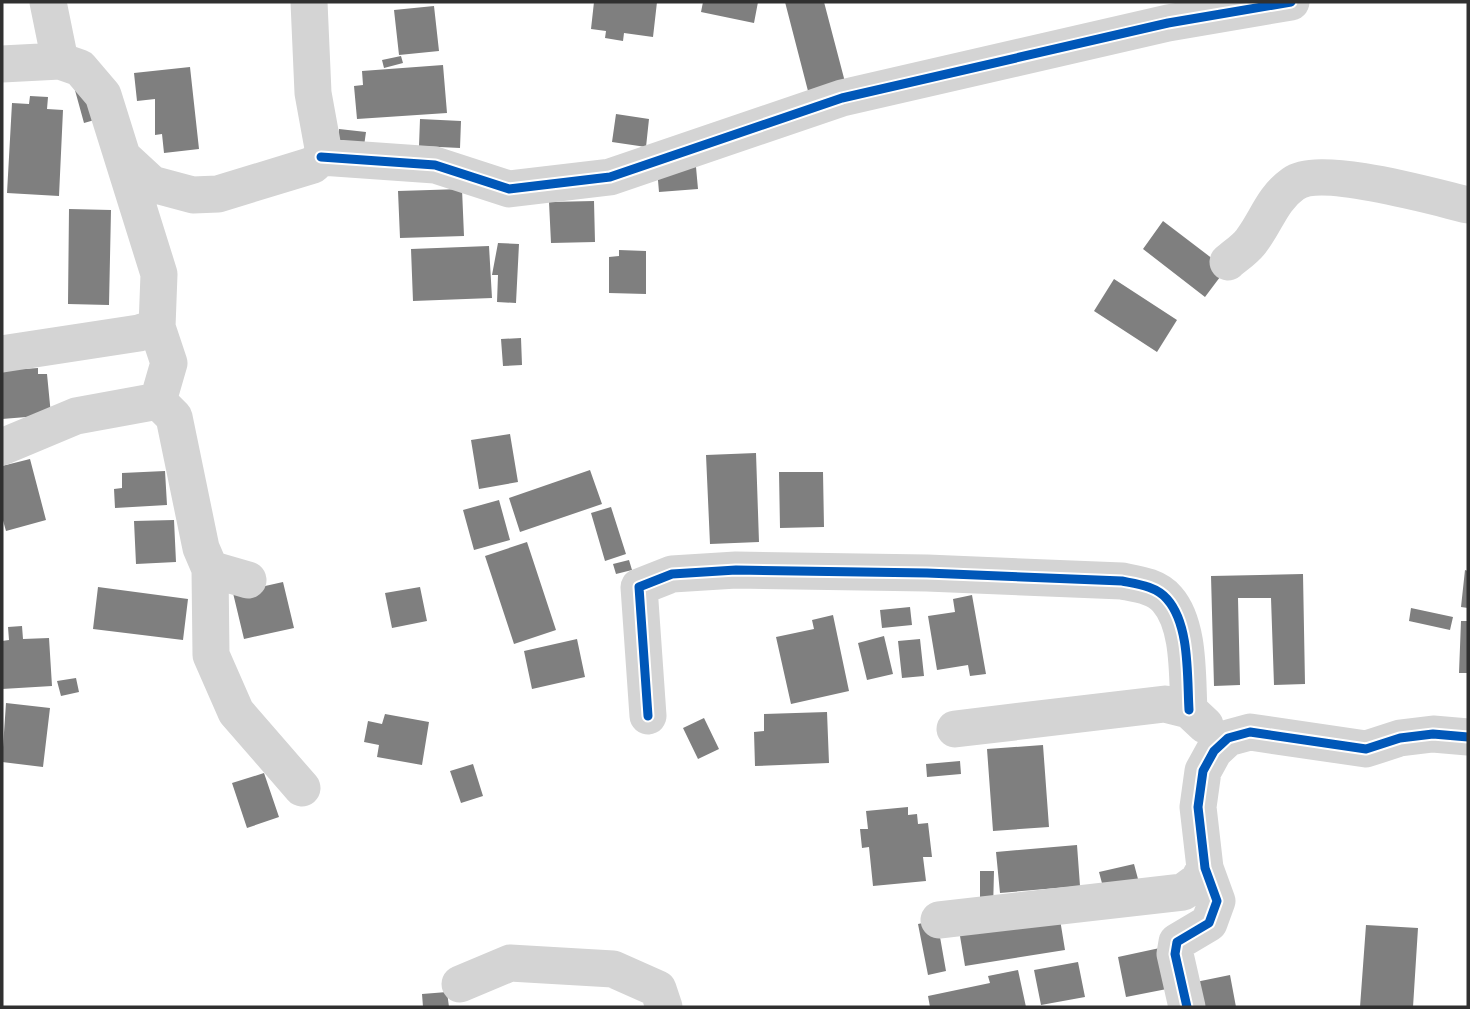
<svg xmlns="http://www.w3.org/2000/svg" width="1470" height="1009" viewBox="0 0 1470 1009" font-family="'Noto Sans',sans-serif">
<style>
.building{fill:#7f7f7f}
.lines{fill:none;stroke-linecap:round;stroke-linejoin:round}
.minor{stroke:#d4d4d4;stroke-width:37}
.cycleway-casing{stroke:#fff;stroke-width:13}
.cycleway{stroke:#0057b8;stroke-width:9}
</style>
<rect width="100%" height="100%" fill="#fff"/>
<path class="building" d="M594,2H657L653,37L624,33L623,41L605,38L606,31L591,29Z
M703,2H758L754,23L701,12Z
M785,2H824L845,82L808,91Z
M434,6L439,51L399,55L394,10Z
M401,56L403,63L384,68L382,60Z
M443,65L447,113L357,119L354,86L363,85L362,71Z
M190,67L199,149L164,153L162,134L155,135V99L137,101L134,73Z
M73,83L98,119L84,123Z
M30,96L48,97L47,109L63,110L59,196L7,193L12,103L29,104Z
M616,114L649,119L646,147L612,142Z
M420,119L461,121L460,148L419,146Z
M339,129L366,132L364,146L337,144Z
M696,167L698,189L659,192L657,169Z
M462,189L464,236L400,238L398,191Z
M594,201L595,242L551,243L549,202Z
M69,209L111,210L109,305L68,304Z
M1163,221L1226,269L1205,297L1143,249Z
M498,243L519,244L516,303L497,302L498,275H492Z
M489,246L492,298L413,301L411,249Z
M619,250L646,251V294L609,293V257L619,256Z
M1114,279L1177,320L1157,352L1094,311Z
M521,338L522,365L503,366L501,339Z
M2,364L24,369L38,368V374H47L51,415L2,419Z
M510,434L518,482L479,489L471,440Z
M756,453L759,542L710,544L706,455Z
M30,459L46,520L6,531L2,517V466Z
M590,470L602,504L520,532L509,498Z
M165,471L167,505L115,508L114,489L122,488V473Z
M779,472H823L824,527L780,528Z
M499,500L510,540L474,550L463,510Z
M611,507L626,554L605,561L591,513Z
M174,520L176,562L136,564L134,521Z
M527,542L556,630L514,644L485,556Z
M629,560L632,570L616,574L613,564Z
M1465,570L1468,571V608L1461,607Z
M1303,574L1305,684L1274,685L1271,598H1238L1240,685L1214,686L1211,576Z
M283,582L294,628L244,639L233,593Z
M98,587L188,599L183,640L93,629Z
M420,587L427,621L392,628L385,593Z
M972,595L986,674L970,676L968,665L937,670L928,616L955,612L953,599Z
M910,607L912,625L882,628L880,610Z
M1411,608L1453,617L1450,630L1409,621Z
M833,615L849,691L791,704L776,637L814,629L812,620Z
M1461,621H1468V673H1459Z
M22,626L23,639L49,638L52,686L2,689V641L9,640L8,627Z
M884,636L893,674L867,680L858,643Z
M577,639L585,677L532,689L524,651Z
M920,639L924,676L902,678L898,641Z
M76,678L79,692L61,696L57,681Z
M6,703L50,708L43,767L2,762Z
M827,712L829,763L755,766L754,732L764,731V714Z
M385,714L429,722L422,765L377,757L379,745L364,742L368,721L382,724Z
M704,718L719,749L698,759L683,728Z
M1043,745L1049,827L993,831L987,749Z
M960,761L961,774L927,777L926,764Z
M473,764L483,796L461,803L450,771Z
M264,773L279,817L247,828L232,783Z
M908,807V815L917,814L918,824L928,823L932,857H923L926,881L873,886L869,847L862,848L860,829H868L866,811Z
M1077,845L1080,886L1000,893L996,852Z
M1134,864L1138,879L1103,887L1099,872Z
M980,871H994L993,910H980Z
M1058,907L1065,950L965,966L958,924Z
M937,920L946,971L928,975L918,924Z
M1366,925L1418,928L1413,1007H1360Z
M1169,946L1177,987L1126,997L1118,957Z
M1078,962L1085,997L1041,1005L1034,970Z
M1018,970L1026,1007H930L928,996L990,983L988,976Z
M1230,975L1236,1007H1191L1186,984Z
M447,992L449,1007H423L422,994Z"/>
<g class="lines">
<path class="minor" d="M48,2L60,61
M2,64L60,61L80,68L103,95L159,274L157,327L169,363L158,401
M321,157L435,165L509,189L610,177L842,98L1168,23L1291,2
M126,160L152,184L193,195L218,194L313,165L321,157L323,148L313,93L309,2
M1228,262C1236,255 1247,248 1252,240C1267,220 1272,199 1293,184C1320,164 1434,197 1468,205
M2,354L139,333L157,327
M158,401L174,417L201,548L210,569L248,580
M2,447L76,416L158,401
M210,569L211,655L236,712L302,788
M648,716L639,587L672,574L736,570L927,573L1122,581C1137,584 1156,586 1167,599C1190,625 1187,676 1189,710
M955,729L1165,704L1189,710L1205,725
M939,920L1183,892L1198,881L1205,868
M460,984L510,963L613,969L658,989L664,1007
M1187,1007L1175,954L1177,942L1209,923L1217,901L1205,868L1198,807L1203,771L1214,751L1228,738L1250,732L1366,749L1400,738L1433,734L1468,737"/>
<defs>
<path id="cycleway" d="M321,157L435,165L509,189L610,177L842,98L1168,23L1291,2
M648,716L639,587L672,574L736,570L927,573L1122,581C1137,584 1156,586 1167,599C1190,625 1187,676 1189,710
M1187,1007L1175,954L1177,942L1209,923L1217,901L1205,868L1198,807L1203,771L1214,751L1228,738L1250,732L1366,749L1400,738L1433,734L1468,737"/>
</defs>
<use href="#cycleway" class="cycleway-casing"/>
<use href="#cycleway" class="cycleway"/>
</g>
<rect width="1470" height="1009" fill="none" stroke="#303030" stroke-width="7"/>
</svg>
